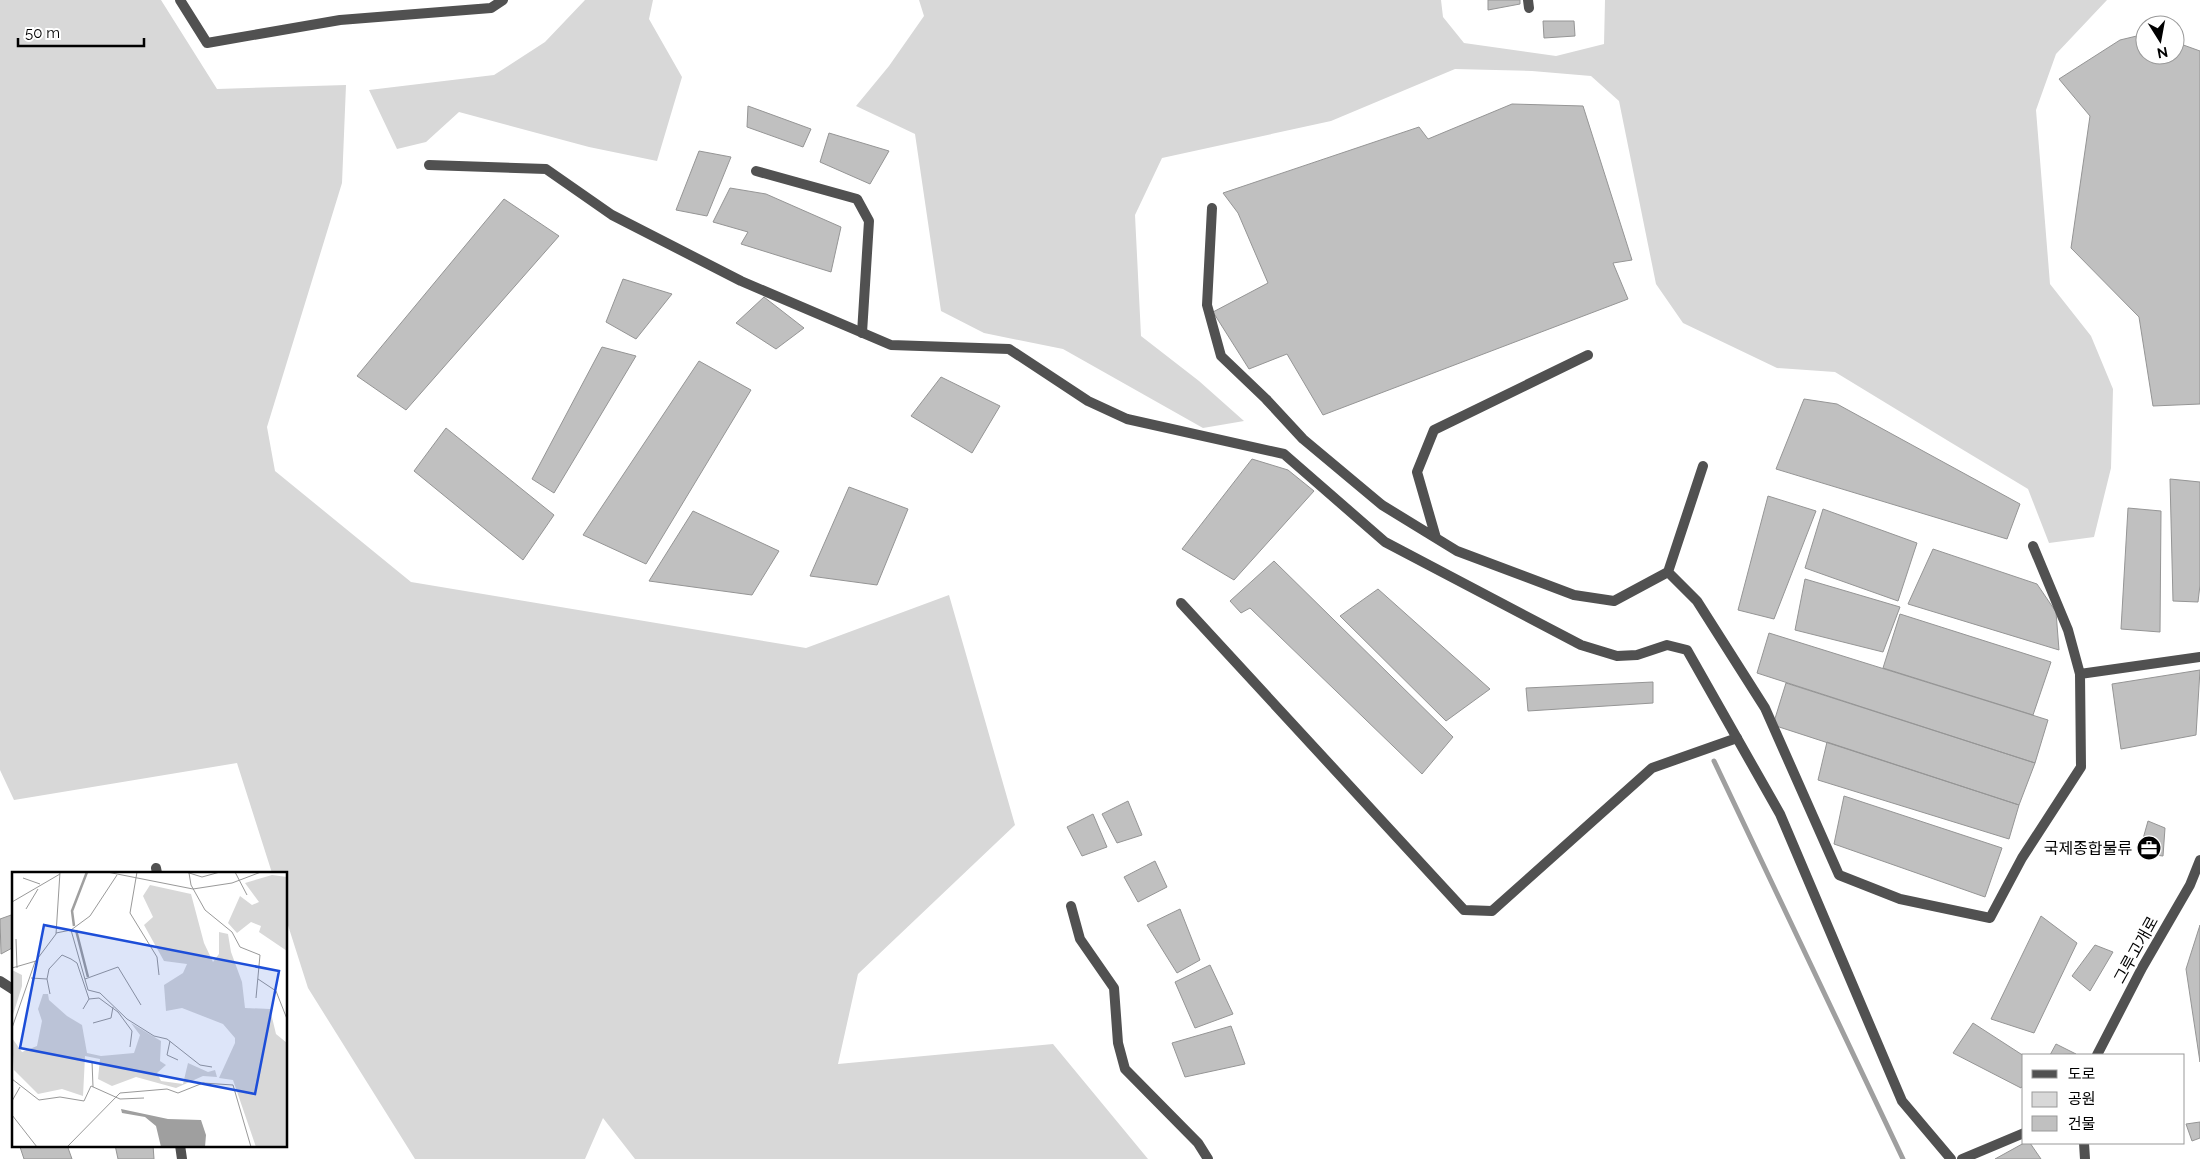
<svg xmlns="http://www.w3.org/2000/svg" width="2200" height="1159" viewBox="0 0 2200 1159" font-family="Raleway,'Noto Sans KR',sans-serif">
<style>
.green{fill:#d8d8d8}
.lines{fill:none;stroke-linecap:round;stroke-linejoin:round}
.stream{stroke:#9f9f9f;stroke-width:5}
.building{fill:#c0c0c0;stroke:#959595}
.service{stroke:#515151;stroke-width:10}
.minor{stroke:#515151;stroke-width:10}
.tertiary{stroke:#515151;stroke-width:10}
.labels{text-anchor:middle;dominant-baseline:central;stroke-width:5;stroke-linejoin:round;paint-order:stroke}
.poi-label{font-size:16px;fill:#000;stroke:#fff;text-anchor:end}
.street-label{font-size:16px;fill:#000;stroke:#fff}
.inset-river{fill:none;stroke:#9f9f9f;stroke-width:2.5}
.inset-road{fill:none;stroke:#999;stroke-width:1}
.view{fill:#1d4ed8;fill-opacity:0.15;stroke:#1d4ed8;stroke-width:2.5}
.inset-edge{fill:none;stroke:#000;stroke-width:2.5}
</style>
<rect width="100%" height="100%" fill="#fff"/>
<path class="green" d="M0,0H161L217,89L346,85L342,183L267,427L275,471L411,582L806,648L949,595L1015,825L858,974L838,1064L1053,1044L1148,1159H635L603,1118L585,1159H415L308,988L286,919V873H272L237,763L14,800L0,770Z
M585,0H653L649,19L682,77L657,161L589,147L459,112L426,142L397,149L369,90L494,75L545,42Z
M919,0H1441L1443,17L1464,43L1556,56L1604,44L1605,0H2107L2056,54L2036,110L2050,284L2091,336L2113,389L2111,468L2094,537L2049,543L2028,489L1950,442L1835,372L1777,368L1683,323L1656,284L1619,101L1591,76L1532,71L1455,69L1331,121L1162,158L1135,215L1141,336L1199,381L1244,421L1203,428L1063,349L984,333L941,311L915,134L856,106L889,66L924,16Z"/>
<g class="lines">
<path class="stream" d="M1714,761L1903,1159"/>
</g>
<path class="building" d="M1488,0H1520V4L1488,10Z
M1543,21H1574L1575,36L1544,38Z
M2145,34V55H2175V42L2200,51V404L2153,406L2139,317L2071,248L2090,116L2059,79L2120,40Z
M1512,104L1583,106L1632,260L1613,263L1628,299L1323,415L1287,354L1249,369L1213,312L1268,283L1238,213L1223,193L1419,127L1428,139Z
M748,106L811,129L803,147L747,127Z
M829,133L889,151L870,184L820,162Z
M699,151L731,157L707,216L676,210Z
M730,188L766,194L841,227L831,272L741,244L748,232L713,222Z
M504,199L559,236L406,410L357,376Z
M623,279L672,294L636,339L606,322Z
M764,297L804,328L776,349L736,323Z
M602,347L636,356L554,493L532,479Z
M699,361L751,390L646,564L583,535Z
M941,377L1000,406L972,453L911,416Z
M1804,399L1837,404L2020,504L2007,539L1776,469Z
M446,428L554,515L523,560L414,471Z
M1252,459L1288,470L1314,491L1234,580L1182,549Z
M2170,479L2200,482V585L2198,602L2173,601Z
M849,487L908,509L877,585L810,576Z
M1768,496L1816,511L1774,619L1738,610Z
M2128,508L2161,511L2160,632L2121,629Z
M1823,509L1917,543L1898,601L1805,568Z
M693,511L779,551L752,595L649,581Z
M1933,549L2037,584L2056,612L2059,650L1908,604Z
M1274,561L1453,737L1422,774L1250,608L1241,613L1230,601Z
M1805,579L1900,607L1883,652L1795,630Z
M1378,589L1490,689L1446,721L1340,616Z
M1900,614L2051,662L2033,715L1883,668Z
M1769,633L2048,720L2035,763L1757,673Z
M2200,670L2196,735L2121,749L2112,684Z
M1653,682V703L1528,711L1526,688Z
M1786,683L2035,763L2019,805L1773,725Z
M1827,742L2019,805L2009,839L1818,780Z
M1844,796L2002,848L1985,897L1834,844Z
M1128,801L1142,835L1117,843L1102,814Z
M1093,814L1107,847L1082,856L1067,827Z
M2148,821L2165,828L2163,856L2139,853Z
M1155,861L1167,887L1138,902L1124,877Z
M1180,909L1200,960L1177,973L1147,925Z
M14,914V947L1,954L0,919Z
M2041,916L2077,943L2034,1033L1991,1019Z
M2200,925V1062L2186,969Z
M2095,945L2113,952L2090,991L2072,976Z
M1210,965L1233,1014L1195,1028L1175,982Z
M1973,1023L2024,1056V1084L2021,1088L1953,1053Z
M1231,1026L1245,1064L1185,1077L1172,1043Z
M2056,1044L2076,1054L2050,1055Z
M2200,1122V1138L2192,1141L2186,1124Z
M2024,1143H2030L2041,1159H1995Z
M27,1145H67L72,1159H24L20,1147Z
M115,1145H153L154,1159H118Z"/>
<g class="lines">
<path class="service" d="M180,0L207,43L340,20L491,8L503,0
M1528,0L1529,8
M756,171L857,199L869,221L862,333
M1212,208L1207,305L1221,356L1266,399L1303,439L1382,505L1457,551L1574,595L1614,601L1668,572
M1703,466L1668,572L1697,601L1765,708L1839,875L1900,899L1990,918L2022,858L2081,767L2080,674L2200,657
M1436,538L1417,472L1434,430L1588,355
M2033,546L2068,630L2080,674
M1181,603L1464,910L1492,911L1652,768L1737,738"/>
<path class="minor" d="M429,165L546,169L612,215L741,281L891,345L1009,349L1088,401L1127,419L1284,454L1385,542L1581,645L1617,656L1637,655L1667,645L1687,650L1780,814L1902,1101L1951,1159
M156,868L157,873
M1071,906L1080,939L1114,988L1118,1043L1125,1069L1198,1143L1208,1159
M0,981L14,990
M180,1145L182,1159
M1962,1159L2024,1133"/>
<path class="tertiary" d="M2097,1055L2142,968L2190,885L2200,860
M2084,1143L2085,1159"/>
</g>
<defs>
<symbol id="office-disc" viewBox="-11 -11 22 22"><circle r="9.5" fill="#000" stroke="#fff"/><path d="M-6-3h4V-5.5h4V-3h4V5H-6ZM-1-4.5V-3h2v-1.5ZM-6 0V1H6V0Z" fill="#fff"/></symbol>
</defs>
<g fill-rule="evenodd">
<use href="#office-disc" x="2135" y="834" width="28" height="28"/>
</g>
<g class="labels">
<g class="poi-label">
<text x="2132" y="848">국제종합물류</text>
</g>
<g class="street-label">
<text transform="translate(2136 950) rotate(-61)">그루고개로</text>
</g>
</g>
<g transform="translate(12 872)">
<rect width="275" height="275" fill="#fff"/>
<path d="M260,3L275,5V79L247,60L249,54L239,50L225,61L216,51L228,24L240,33L247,30L233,11ZM138,13L179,22L192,71L201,90L207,82V60L216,62L219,80L230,110L233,136L258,137L264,162L275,171V275H244L221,208L207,206L223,171V166L211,152L170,136L154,139L152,113L171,101L175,92L152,89L132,53L141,45L131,24ZM0,98L10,103V114L0,146ZM31,122H36L37,128L55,144L70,153L75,181L89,184L122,181L128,163L119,151L149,169L148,189L154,193L145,201L149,209L171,212L176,191L196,200L203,198L205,205L191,204L164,216L124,205L100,214L86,207L88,187L73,184L71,224L50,217L26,222L2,198L0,166L10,180L25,174L30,149L26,137Z" fill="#d8d8d8"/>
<path d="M109,237L156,247L189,248L194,263L193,275H149L144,254L133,245L110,241Z" fill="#9f9f9f"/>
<path class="inset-river" d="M62,54L60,39L75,0M64,58L76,105"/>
<path class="inset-road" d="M95,0L181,17L220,11L249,0M125,0L118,41L145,85L147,103M174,0L190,5L208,0M223,0L235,23M177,1L179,13L193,38L220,60L228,75L248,83L244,126M11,6L28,12M0,30L48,2M14,37L26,17M59,58L76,118L88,121L115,147L142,164L155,167L188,193L200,195M44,61L59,58L78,44L105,3M4,67L5,96M0,96L24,89M19,106L35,107L37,97L50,83L59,87L65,91L77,127L71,137M35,107L38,122M73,107L106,95L129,133M246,107L264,119L275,147M77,127L87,126L106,140L120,159L118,175M81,151L99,146L101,135M0,156L23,90L44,62L48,0M158,169L155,183L166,188M80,189L81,215M0,207L27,228L48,225L72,229L79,214L108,227L132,226M0,229L8,215M0,243L25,275M55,275L108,221L155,217L166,221L191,211L221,213L239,275"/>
<path class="view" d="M32,53L267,99L243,222L8,176Z"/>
<rect width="275" height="275" class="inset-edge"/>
</g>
<rect x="2022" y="1054" width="162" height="90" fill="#ffffff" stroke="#999999"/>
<rect x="2032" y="1070" width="25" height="8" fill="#515151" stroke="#999999"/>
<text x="2068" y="1079" font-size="15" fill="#000000">도로</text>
<rect x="2032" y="1092" width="25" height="15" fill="#d8d8d8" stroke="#999999"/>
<text x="2068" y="1104" font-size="15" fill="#000000">공원</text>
<rect x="2032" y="1116" width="25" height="15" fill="#c0c0c0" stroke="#999999"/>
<text x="2068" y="1129" font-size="15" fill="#000000">건물</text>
<g transform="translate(2160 40) rotate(169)"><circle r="24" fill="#ffffff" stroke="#999999"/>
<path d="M0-4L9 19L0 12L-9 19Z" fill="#000000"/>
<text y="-8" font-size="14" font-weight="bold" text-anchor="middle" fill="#000000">N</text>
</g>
<path d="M18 38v8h126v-8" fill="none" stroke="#000000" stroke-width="2.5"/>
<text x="25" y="38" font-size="15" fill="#000000" stroke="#ffffff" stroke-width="4" paint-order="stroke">50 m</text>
</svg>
